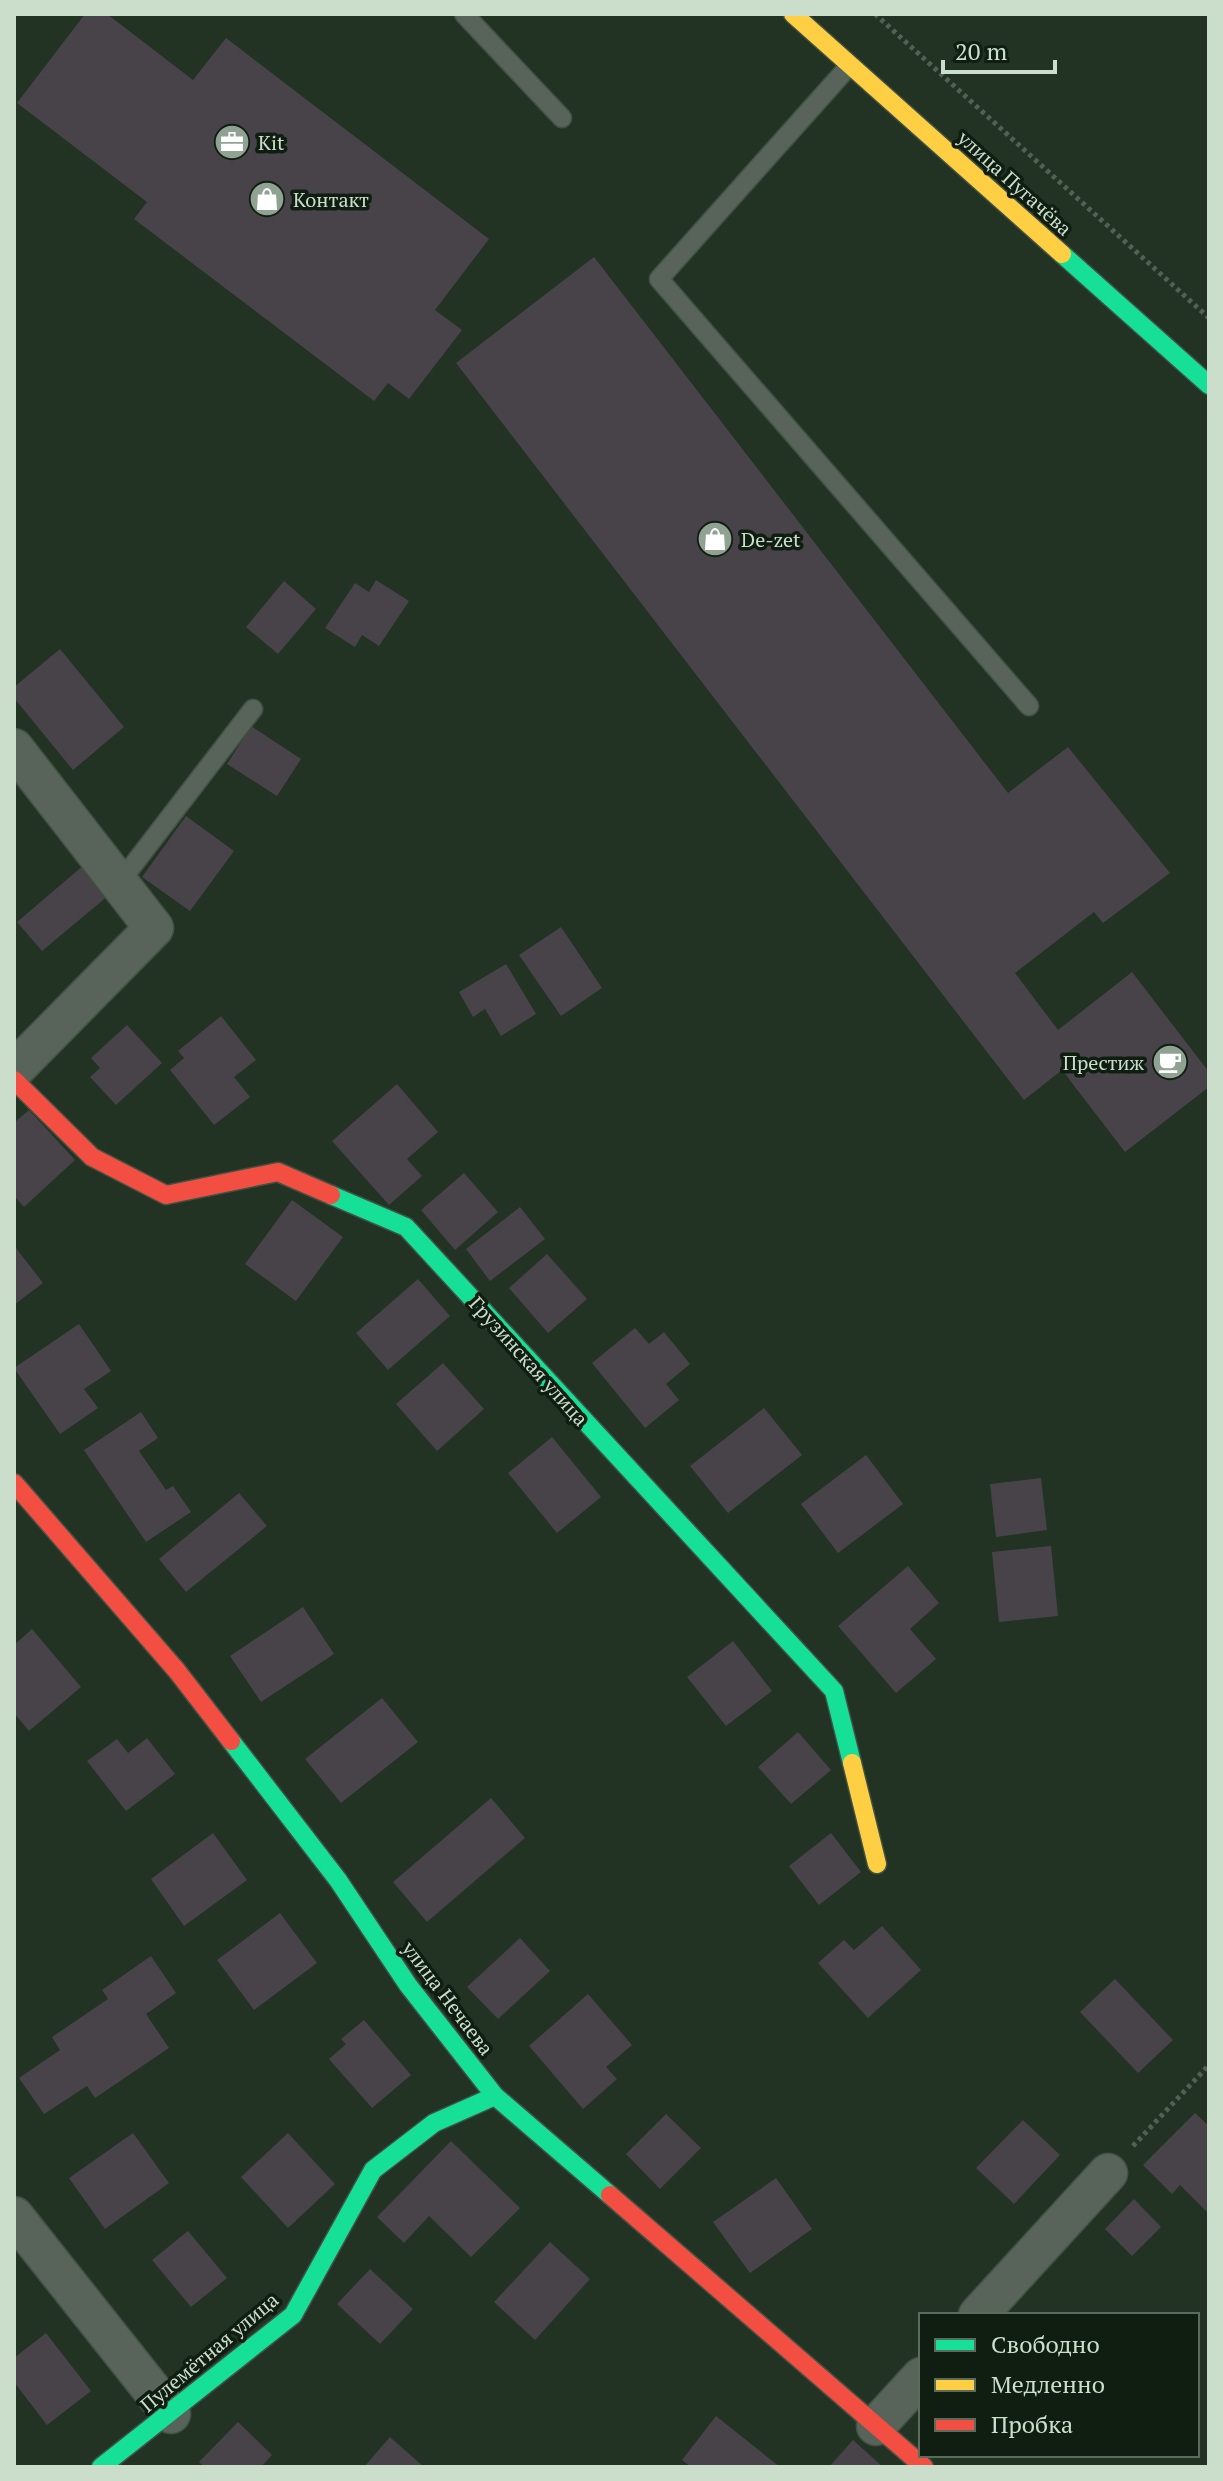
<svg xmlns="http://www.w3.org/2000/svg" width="1223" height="2481" viewBox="0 0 1223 2481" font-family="'PT Serif',serif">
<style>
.building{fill:#474348}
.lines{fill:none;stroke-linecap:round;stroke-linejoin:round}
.lane-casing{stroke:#415143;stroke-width:21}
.street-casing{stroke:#415143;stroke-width:41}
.fast-casing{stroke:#415143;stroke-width:21}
.slow-casing{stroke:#415143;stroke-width:21}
.jam-casing{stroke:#415143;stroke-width:21}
.path{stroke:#546055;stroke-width:5;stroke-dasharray:4 4;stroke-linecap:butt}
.lane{stroke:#586459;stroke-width:18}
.street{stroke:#586459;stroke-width:38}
.fast{stroke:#16e098;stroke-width:18}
.slow{stroke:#ffcf43;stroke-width:18}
.jam{stroke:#f24e42;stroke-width:18}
.labels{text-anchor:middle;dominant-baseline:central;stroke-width:7;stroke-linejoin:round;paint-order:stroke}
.poi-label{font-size:20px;fill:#cbdecc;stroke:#101e12;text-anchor:start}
.street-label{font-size:20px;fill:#cbdecc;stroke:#101e12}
</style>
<rect width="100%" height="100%" fill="#223324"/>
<path class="building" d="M85,14H107L193,80L226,38L489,239L435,310L462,330L409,399L388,383L374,401L134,219L147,202L17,103Z
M594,257L1008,793L1068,747L1170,873L1103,923L1094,912L1015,973L1058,1030L1132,972L1209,1072V1087L1125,1152L1062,1070L1024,1100L456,363Z
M376,580L409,601L379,646L362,635L355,647L325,628L355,583L369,592Z
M284,581L316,609L278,654L246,627Z
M60,649L124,727L73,770L14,698V687Z
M251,726L301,759L277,796L227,764Z
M186,816L234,851L190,911L142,877Z
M84,865L109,895L42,951L17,922Z
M561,927L602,988L561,1016L519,955Z
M506,964L536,1014L501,1036L485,1009L473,1017L459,992Z
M221,1016L256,1060L234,1077L250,1097L214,1125L170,1070L184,1058L178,1051Z
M127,1025L162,1063L116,1105L90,1077L100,1068L91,1058Z
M397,1084L438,1132L407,1159L422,1176L389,1205L332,1141Z
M29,1110L75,1160L24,1207L14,1196V1123Z
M464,1173L498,1212L455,1250L421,1210Z
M292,1200L343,1237L296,1301L245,1264Z
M520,1207L545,1239L490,1281L466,1249Z
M16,1248L43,1283L14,1305V1249Z
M547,1254L587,1299L548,1333L509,1288Z
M418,1279L450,1316L388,1370L356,1333Z
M79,1324L111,1371L84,1389L98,1408L60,1434L14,1368Z
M635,1328L649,1344L664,1332L690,1364L666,1384L679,1400L645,1428L592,1363Z
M443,1363L484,1409L437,1451L396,1404Z
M764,1408L802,1455L728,1513L690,1466Z
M141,1412L158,1438L139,1451L166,1490L173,1486L191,1512L146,1542L84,1450Z
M552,1437L601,1497L557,1533L508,1473Z
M866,1455L903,1504L838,1553L801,1504Z
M1041,1478L1047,1530L996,1537L990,1484Z
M239,1493L267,1526L186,1592L159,1559Z
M1051,1546L1058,1616L999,1622L992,1552Z
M908,1566L939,1603L910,1629L936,1659L896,1693L838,1626Z
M303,1607L334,1654L261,1702L230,1656Z
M32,1629L81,1687L29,1731L14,1713V1645Z
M733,1641L772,1691L726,1726L687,1677Z
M382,1698L418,1742L341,1803L305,1759Z
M798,1732L831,1770L791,1804L758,1767Z
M147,1738L175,1774L126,1811L87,1761L117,1739L128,1753Z
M491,1798L525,1838L427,1922L393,1882Z
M213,1833L247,1880L184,1926L151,1879Z
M831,1833L861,1872L819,1905L789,1866Z
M280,1913L317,1963L254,2010L217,1960Z
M882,1926L921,1970L868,2018L818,1963L844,1940L854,1950Z
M520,1938L550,1971L498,2019L467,1987Z
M151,1956L176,1993L146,2014L169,2048L95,2098L87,2086L44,2114L19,2078L60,2050L52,2037L108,1999L102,1990Z
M1115,1979L1173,2040L1138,2073L1080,2012Z
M588,1994L632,2045L606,2067L617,2079L583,2109L529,2046Z
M364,2020L411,2075L372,2108L329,2059L346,2044L341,2039Z
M1195,2113L1209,2126L1207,2212L1180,2185L1172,2194L1143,2165Z
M666,2114L701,2148L660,2189L626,2154Z
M1023,2120L1060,2155L1014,2204L976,2168Z
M133,2133L169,2183L105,2229L69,2178Z
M288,2133L335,2184L288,2228L241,2177Z
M451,2141L520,2208L471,2257L429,2216L404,2243L377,2217Z
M776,2178L812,2229L750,2273L713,2222Z
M1134,2199L1161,2227L1132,2256L1105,2229Z
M188,2231L227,2278L191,2307L152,2260Z
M550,2242L590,2279L535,2340L494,2302Z
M370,2269L413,2309L380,2344L337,2304Z
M46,2333L91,2391L47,2425L14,2382V2358Z
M716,2416L780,2467H691L682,2460Z
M238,2422L272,2455L261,2467H204L199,2462Z
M390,2437L424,2467H364Z
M853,2440L883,2467H829Z"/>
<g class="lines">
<defs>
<path id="lane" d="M464,14L562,118
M850,65L659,279L1029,706
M120,882L253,709"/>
<path id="street" d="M14,748L154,928L14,1070
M14,2216L171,2414
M978,2315L1108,2173
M876,2426L921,2377"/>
<path id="fast" d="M1062,254L1209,385
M331,1195L406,1227L834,1691L852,1763
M231,1741L338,1880L408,1985L495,2096L610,2195
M101,2467L293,2315L373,2170L434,2123L495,2096"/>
<path id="slow" d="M793,14L1062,254
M852,1763L877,1864"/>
<path id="jam" d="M14,1080L92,1157L166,1195L278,1172L331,1195
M14,1483L177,1671L231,1741
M610,2195L924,2467"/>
</defs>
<use href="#lane" class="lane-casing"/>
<use href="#street" class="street-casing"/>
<use href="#fast" class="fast-casing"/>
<use href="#slow" class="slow-casing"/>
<use href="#jam" class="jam-casing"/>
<path class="path" d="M875,14L1209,318
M1133,2146L1209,2065"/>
<use href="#lane" class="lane"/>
<use href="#street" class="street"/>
<use href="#fast" class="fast"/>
<use href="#slow" class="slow"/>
<use href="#jam" class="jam"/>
</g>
<defs>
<symbol id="office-disc" viewBox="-11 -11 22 22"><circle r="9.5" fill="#90a291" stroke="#101e12"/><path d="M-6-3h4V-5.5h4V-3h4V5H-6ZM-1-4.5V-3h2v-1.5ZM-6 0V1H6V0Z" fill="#fff"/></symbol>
<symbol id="shop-disc" viewBox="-11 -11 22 22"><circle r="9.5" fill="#90a291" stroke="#101e12"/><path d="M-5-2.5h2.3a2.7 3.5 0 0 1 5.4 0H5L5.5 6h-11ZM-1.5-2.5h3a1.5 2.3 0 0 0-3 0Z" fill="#fff"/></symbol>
<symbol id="cafe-disc" viewBox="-11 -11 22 22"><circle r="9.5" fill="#90a291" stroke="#101e12"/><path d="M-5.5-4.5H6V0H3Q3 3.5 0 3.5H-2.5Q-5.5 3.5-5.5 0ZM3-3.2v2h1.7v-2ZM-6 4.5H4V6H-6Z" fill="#fff"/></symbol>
</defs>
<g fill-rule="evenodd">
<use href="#office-disc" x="212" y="122" width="40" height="40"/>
<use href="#shop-disc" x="247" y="179" width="40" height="40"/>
<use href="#shop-disc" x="695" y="519" width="40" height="40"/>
<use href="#cafe-disc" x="1150" y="1042" width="40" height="40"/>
</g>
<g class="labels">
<g class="poi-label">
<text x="258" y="142">Kit</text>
<text x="293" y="199">Контакт</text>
<text x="741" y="539">De-zet</text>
<text x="1144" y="1062" text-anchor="end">Престиж</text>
</g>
<g class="street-label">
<text transform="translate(1015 183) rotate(42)">улица Пугачёва</text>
<text transform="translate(529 1361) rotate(48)">Грузинская улица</text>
<text transform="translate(448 1998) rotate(53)">улица Нечаева</text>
<text transform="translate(209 2352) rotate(-40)">Пулемётная улица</text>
</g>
</g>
<rect width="1223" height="2481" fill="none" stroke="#cbdecc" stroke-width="32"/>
<rect x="919" y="2313" width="280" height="144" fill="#101e12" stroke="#5b6b5c" stroke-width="2"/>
<rect x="935" y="2339" width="40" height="12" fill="#16e098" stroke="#5b6b5c" stroke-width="2"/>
<text x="991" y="2353" font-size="24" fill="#cbdecc">Свободно</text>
<rect x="935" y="2379" width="40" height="12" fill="#ffcf43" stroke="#5b6b5c" stroke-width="2"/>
<text x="991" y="2393" font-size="24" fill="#cbdecc">Медленно</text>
<rect x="935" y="2419" width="40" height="12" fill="#f24e42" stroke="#5b6b5c" stroke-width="2"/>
<text x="991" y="2433" font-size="24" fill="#cbdecc">Пробка</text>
<path d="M943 60v12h112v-12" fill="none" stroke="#cbdecc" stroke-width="4"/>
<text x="955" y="60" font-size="24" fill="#cbdecc" stroke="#101e12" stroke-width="6" paint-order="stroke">20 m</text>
</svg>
